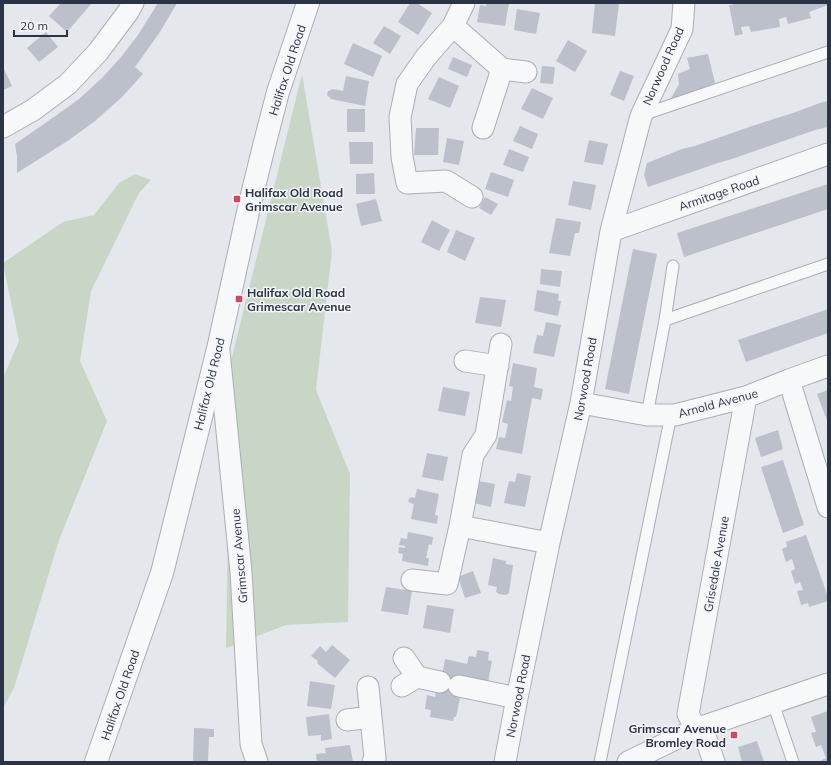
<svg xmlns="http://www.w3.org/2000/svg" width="831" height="765" viewBox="0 0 831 765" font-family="Mulish,sans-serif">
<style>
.green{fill:#c9d6c5}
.building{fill:#bbc0ca}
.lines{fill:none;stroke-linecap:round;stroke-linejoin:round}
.service-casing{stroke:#a9aeb7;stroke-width:13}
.minor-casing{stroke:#a9aeb7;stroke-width:23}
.tertiary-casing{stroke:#a9aeb7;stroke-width:24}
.service{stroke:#f7f8fa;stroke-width:11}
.minor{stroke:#f7f8fa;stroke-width:21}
.tertiary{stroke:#f7f8fa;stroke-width:22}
.poi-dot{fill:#d1495b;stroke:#f4f6f9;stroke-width:1.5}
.labels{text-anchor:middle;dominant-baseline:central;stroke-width:3;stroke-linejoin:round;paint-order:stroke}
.street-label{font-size:12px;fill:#2b3445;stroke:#f4f6f9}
.poi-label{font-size:12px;font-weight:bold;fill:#2b3445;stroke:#f4f6f9;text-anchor:start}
</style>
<rect width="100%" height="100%" fill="#e4e7ec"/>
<path class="green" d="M302,74L332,251L316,390L350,474L348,622L286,625L226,648L231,361Z
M135,174L151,180L139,193L91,291L80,361L107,421L59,540L14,688L3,708V378L19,341L3,263L63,222L94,215L119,183Z"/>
<path class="building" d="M61,3H92L67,32L49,16Z
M158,3H177L160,32L135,67L143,74L121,98L95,121L69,140L17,173V156L15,144L54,117L79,99L102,78L121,57L138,35Z
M410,3H417L432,13L418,35L398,22Z
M487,3H509L505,26L477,22L480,5L486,6Z
M595,3H619L615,36L592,33Z
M740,3H828V5L809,12L811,18L788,24L786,17L779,19L780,27L751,32L749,26L741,27L743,34L735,36L729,5Z
M517,9L540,13L536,34L514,30Z
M384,26L401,36L390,54L373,43Z
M46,32L58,47L39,62L27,48Z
M568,40L587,51L575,72L556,61Z
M353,43L382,56L373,77L344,64Z
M708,54L715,83L669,102L679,84L678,74L690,69L687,58Z
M453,57L472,65L467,77L448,69Z
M542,66L555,67L553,84L540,83Z
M3,67L12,86L3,90Z
M620,71L634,76L624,101L610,95Z
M346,76L369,81L365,106L331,99L327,95L328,91L333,89L343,91Z
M439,77L459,86L450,108L428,99Z
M532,88L553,98L543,119L521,109Z
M828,101V127L815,130L732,159L718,163L648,187L644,175L647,163L682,149L695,146L752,126L793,113L820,103Z
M347,109H365V132H347Z
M520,126L538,134L532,149L513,141Z
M416,128H439L438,155H414Z
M447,138L464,141L459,165L443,162Z
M589,140L608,144L603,165L584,162Z
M349,142H373V164H350Z
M509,149L529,157L523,172L503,165Z
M491,172L514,180L508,197L485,189Z
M374,173L375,194H356V174Z
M573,181L596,185L591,210L568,205Z
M828,184V209L684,257L677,233Z
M485,197L498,204L491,215L479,208Z
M376,199L382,221L361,226L356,204Z
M556,218L581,222L579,233H575L570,256L549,253Z
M432,220L450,230L439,251L421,242Z
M456,230L475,238L465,261L447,252Z
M633,249L657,254L629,394L605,389Z
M541,269L562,271L560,287L540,284Z
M537,290L559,294L558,301H561L558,316L534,311Z
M480,297L506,300L501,327L475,323Z
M828,309V333L746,362L738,340Z
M546,322L561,325L554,357L533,353L537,335L543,336Z
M513,363L537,368L534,387L543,389L541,400L532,398L522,454L496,449L499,437L505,438L508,424L502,422L507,400L511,401L513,387L509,386Z
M443,387L470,392L465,416L438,411Z
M828,390V423L817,394Z
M778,430L783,449L761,457L755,438Z
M427,453L448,457L443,481L422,477Z
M783,460L804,525L783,533L761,467Z
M517,473L531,476L525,507L504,503L509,481L515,482Z
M478,481L495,484L491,507L474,503Z
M417,489L439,494L435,515L438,516L437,524L411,519L414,504L410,503L408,501L409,499L411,497L415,498Z
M408,532L433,537L432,545L429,544L426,558H429L428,566L402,561L403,554L398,553L399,547L405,548V546L399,545L401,538L407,539Z
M806,535L828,597V601L809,607L808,603L801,605L797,591L803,590L800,582L795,584L791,571L795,569L792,559L786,562L782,549L787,547L786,542Z
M493,558L506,561V564L513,565L509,593L506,595L499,594L496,592L497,587L488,585Z
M473,571L481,593L465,598L458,577Z
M386,587L412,591L408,615L381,611Z
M427,605L454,609L450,633L423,628Z
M332,645L350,660L335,678L317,663L318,661L311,656L320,646L326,652Z
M477,650L489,652L488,660L492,661L488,682L462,676L457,698H460L456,717H454L453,721L430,717L431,710L425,709L427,695L435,697L436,691L439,692L445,659L467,664L469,656L476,657Z
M310,681L335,685L331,709L307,706Z
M828,711V762H820V761L826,758L821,745L816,747L811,733L816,732L811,717Z
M329,714L332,739L321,741V735L308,736L306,717Z
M194,728L214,729V737H209L208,762H193Z
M757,741L764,762H742L738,747Z
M350,745L353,762H317L316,754L326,753L325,748Z"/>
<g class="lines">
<defs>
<path id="service" d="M642,115L828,52
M665,320L828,264
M647,415L665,320L673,266
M773,703L793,762
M600,762L671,415"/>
<path id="minor" d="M464,3L453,26L426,57L407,84L400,117L402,157L407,183L446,181L472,197
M453,26L502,69L483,128
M502,69L526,72
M3,127L33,110L68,84L98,52L128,12L133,3
M611,231L828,154
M219,351L241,572L251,744L257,762
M465,361L498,366
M789,380L828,507
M581,403L647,415H675L746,397L789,380L828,366
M460,526L549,543
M412,580L447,584L460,526L473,455L486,435L501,344
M404,658L417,677
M402,686L417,677L440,682
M459,686L517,698
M368,687L375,758L373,762
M347,720L371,717
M702,727L714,762
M696,729L688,714L746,397
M505,762L517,698L549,543L581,403L611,231L641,116L682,29L684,3
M628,762L696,729L828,684"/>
<path id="tertiary" d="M96,762L162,573L218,349L250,203L264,146L278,92L308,3"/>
</defs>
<use href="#service" class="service-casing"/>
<use href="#minor" class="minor-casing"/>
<use href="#tertiary" class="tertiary-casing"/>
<use href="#service" class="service"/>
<use href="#minor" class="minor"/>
<use href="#tertiary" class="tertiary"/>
</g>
<g class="poi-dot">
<rect x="233" y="195" width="8" height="8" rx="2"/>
<rect x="235" y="295" width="8" height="8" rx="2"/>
<rect x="730" y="731" width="8" height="8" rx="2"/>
</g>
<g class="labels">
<g class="street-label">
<text transform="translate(663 66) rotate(-66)">Norwood Road</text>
<text transform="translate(287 70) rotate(-72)">Halifax Old Road</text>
<text transform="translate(719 193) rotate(-19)">Armitage Road</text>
<text transform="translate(585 379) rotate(-80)">Norwood Road</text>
<text transform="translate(209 384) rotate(-76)">Halifax Old Road</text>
<text transform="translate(718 403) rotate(-15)">Arnold Avenue</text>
<text transform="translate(239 556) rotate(-95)">Grimscar Avenue</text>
<text transform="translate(716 564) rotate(-80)">Grisedale Avenue</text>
<text transform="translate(120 695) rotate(-71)">Halifax Old Road</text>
<text transform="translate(518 696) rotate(-79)">Norwood Road</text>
</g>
<g class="poi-label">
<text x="245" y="192">Halifax Old Road<tspan x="245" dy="14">Grimscar Avenue</tspan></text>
<text x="247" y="292">Halifax Old Road<tspan x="247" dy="14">Grimescar Avenue</tspan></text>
<text x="726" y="728" text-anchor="end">Grimscar Avenue<tspan x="726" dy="14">Bromley Road</tspan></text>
</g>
</g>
<rect width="831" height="765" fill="none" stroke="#2b3445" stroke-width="8"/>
<path d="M14 30v6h53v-6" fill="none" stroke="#2b3445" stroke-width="2"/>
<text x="20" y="30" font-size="12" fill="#2b3445" stroke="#f4f6f9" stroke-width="3" paint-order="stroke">20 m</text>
</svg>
